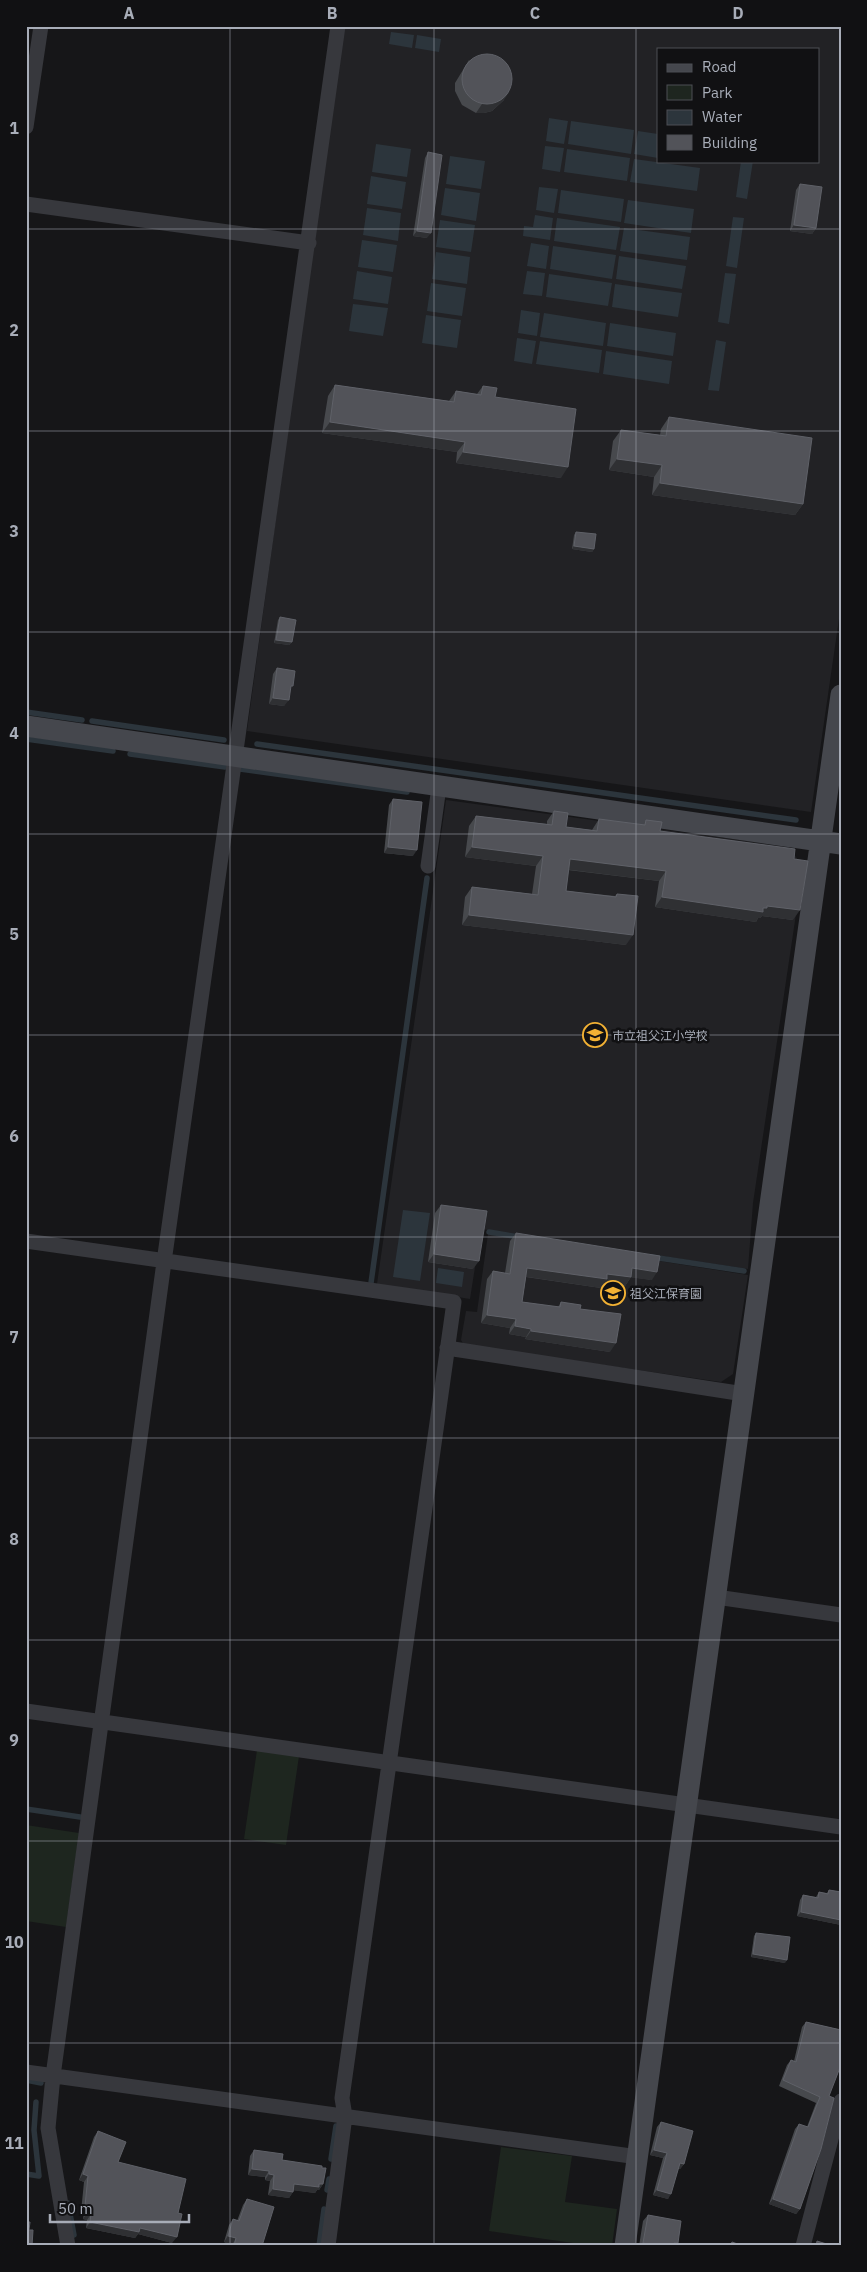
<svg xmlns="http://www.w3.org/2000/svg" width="867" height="2272" viewBox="0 0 867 2272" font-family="'IBM Plex Sans','Noto Sans JP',sans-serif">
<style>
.built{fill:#222225;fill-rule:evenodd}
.green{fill:#1e261f}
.water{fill:#2c353c}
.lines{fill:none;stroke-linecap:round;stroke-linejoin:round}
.stream{stroke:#2c353c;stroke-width:5.5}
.street{stroke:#37383d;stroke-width:15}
.secondary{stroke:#45474d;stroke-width:21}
.wall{fill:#47494d}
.shaded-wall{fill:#2f3033}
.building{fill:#525359;stroke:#5f6168}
.grid{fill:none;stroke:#a8adb8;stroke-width:1;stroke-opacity:0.55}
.labels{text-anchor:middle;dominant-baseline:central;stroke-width:5;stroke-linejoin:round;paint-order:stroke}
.poi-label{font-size:12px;fill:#a8adb8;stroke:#111113;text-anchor:start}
.neatline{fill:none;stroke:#a8adb8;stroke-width:2}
.grid-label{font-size:16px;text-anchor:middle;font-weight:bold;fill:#a8adb8}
</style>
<rect width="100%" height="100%" fill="#161618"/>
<path class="built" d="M343,26H841V605L811,812L247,731ZM658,49H818V161H658Z
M446,800L789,847L803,867L753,1203L748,1269L481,1229L470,1299L377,1284Z
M488,1234L748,1275L733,1374L721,1382L464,1345L461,1340L466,1311L477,1312Z"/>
<path class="green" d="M257,1750L299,1756L286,1845L244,1839Z
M26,1825L79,1833L66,1927L26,1921Z
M501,2147L572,2156L565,2202L617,2209L612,2246H594L489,2231Z"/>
<path class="water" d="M391,32L414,35L412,48L389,44Z
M417,35L441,39L439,52L415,48Z
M549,118L568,121L564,144L546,141Z
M571,121L634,130L631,154L568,144Z
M638,131L658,134V158L634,154Z
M376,144L411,149L407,177L372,172Z
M545,146L564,148L560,172L542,169Z
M567,149L630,158L627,181L564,172Z
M450,156L485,161L481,189L446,184Z
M634,159L700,168L697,191L630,182Z
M741,161H753L747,199L736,197Z
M371,176L406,182L402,209L367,204Z
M539,187L558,189L554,213L536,210Z
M445,188L480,193L476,221L441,215Z
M561,190L624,199L621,222L558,213Z
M628,200L694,209L691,233L624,223Z
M367,208L401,213L398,241L363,235Z
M535,215L553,218L550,240L523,236L524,226L533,227Z
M733,217L744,218L737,268L726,266Z
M557,218L620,227L616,250L554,241Z
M440,220L475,225L471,252L436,247Z
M624,228L690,237L687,260L620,251Z
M362,240L397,245L393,272L358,267Z
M531,243L549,246L546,269L527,266Z
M553,246L616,255L612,279L550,269Z
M436,252L470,257L467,284L432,279Z
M619,256L686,266L682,289L616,279Z
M357,271L392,277L388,304L353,299Z
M527,271L545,273L542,296L523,294Z
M725,273L736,274L729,324L718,322Z
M549,274L612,283L608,306L546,297Z
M431,283L466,288L462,316L427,311Z
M615,284L682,293L678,317L612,307Z
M353,304L388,308L383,336L349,331Z
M521,310L540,313L537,336L518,333Z
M544,313L606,323L603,346L540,337Z
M426,315L461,320L457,348L422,343Z
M610,323L676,333L673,356L607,346Z
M517,338L536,341L532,364L514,361Z
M716,340L726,342L719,391L708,390Z
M540,341L602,350L599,373L536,364Z
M606,351L672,361L669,384L603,374Z
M403,1210L430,1213L420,1281L393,1277Z
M438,1268L464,1272L462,1287L436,1283Z"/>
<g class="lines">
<path class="stream" d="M26,712L82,720
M92,721L224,740
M26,739L113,751
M257,744L796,820
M130,754L225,767
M240,769L407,792
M489,1232L519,1237
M652,1257L744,1271
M371,1283L427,878
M26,1809L80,1817
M26,2080L41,2083
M331,2159L336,2126
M26,2174L39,2176L34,2130L36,2102
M327,2190L329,2179
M68,2203L74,2235
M319,2246L324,2209"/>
<path class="street" d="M26,127L41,26
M26,204L309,243
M428,866L439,787
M26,1241L454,1302L342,2098L345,2116L328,2246
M447,1348L744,1394
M716,1597L841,1615
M26,1711L841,1827
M26,2072L638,2157
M68,2246L48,2128L53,2076L164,1262L338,26
M803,2246L841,2101"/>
<path class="secondary" d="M26,726L841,844
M625,2246L841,695"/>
</g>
<path class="wall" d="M469,60L504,100L492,111L484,113H476L462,105L455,91V83Z
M428,152L427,238L413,236L425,158Z
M800,184L816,228L812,234L790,231L796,190Z
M335,385L449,401L456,391L477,394L483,386L495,397L561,478L456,463L457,452L322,433L328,396Z
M669,417L803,504L795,515L652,495L654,477L609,470L613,441L621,430L660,435L661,429Z
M576,532L594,549L592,552L572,549L574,535Z
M280,617L292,642L289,645L274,643L278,620Z
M277,668L290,691L284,706L269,704L273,674Z
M393,799L413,856L384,853L389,805Z
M554,811L566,827L592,830L599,819L643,825L646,820L660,831L794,859L793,920L762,916L760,918H758L756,922L655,907L659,881L568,870L566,891L615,896L617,894L626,945L462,925L465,897L472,887L532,894L536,866L465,857L469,826L476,816L547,824V821Z
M441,1205L473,1269L428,1262L435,1213Z
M516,1233L652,1280L631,1277L625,1286L604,1283L601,1288L526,1277L522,1302L558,1307L561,1302L580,1309L610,1352L525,1339L526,1337L509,1334L510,1328L481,1323L487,1279L493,1271L505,1273L510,1241Z
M829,1890L841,1892V1925L797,1916L800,1900L803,1895L816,1897L819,1892L827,1893Z
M756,1933L785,1963L751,1957L754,1936Z
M806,2022L841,2030V2066H840L829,2096L800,2209L796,2214L769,2204L795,2129L799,2124L807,2127L816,2103L779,2086L787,2065L791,2060L794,2061L802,2027Z
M661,2122L684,2164L680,2169H678L668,2199L653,2195L663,2158L650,2155L657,2127Z
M98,2131L118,2162L178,2213L172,2243L138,2234L135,2238L86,2228L87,2220L83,2219L84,2213L81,2212L84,2182L79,2180L94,2137Z
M254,2150L282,2160L323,2184L319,2190H317L315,2193L294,2190L289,2198L268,2195L270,2181L265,2180V2177L248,2175L250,2156Z
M247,2199L262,2246H231L232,2245L224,2242L229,2225L233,2219L237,2221L243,2205Z
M648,2215L676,2246H639L643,2221Z"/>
<path class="shaded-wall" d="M510,91L504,100L492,111L484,113H476L482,104Z
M794,225L816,228L812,234L790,231Z
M417,231L431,233L427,238L413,236Z
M330,422L465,442L457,452L322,433Z
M463,452L568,467L561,478L456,463Z
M617,459L662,465L654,477L609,470Z
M660,483L803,504L795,515L652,495Z
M574,546L594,549L592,552L572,549Z
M276,640L292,642L289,645L274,643Z
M273,698L289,700L284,706L269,704Z
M388,847L417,850L413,856L384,853Z
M472,847L543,856L536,866L465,857Z
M570,859L666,871L659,881L563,869Z
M662,897L763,908L767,906L800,910L793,920L762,916L760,918H758L756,922L655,907Z
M469,915L633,935L626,945L462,925Z
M434,1254L479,1261L473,1269L428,1262Z
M527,1268L607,1274L631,1277L625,1286L604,1283L601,1288L521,1276Z
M632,1268L657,1272L652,1280L626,1277Z
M487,1315L516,1319L510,1328L481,1323Z
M515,1326L531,1329L526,1337L509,1334Z
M531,1331L616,1343L610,1352L525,1339Z
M801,1912L841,1920V1925L797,1916Z
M753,1954L787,1960L785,1963L751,1957Z
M654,2150L667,2153L663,2158L650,2155Z
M680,2163L684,2164L680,2169L676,2168Z
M252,2169L269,2171L265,2177L248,2175Z
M83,2174L88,2176L84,2182L79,2180Z
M269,2174L274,2175L270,2181L265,2180Z
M294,2184H323L319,2190H317L315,2193L290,2190Z
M273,2189L293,2192L289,2198L268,2195Z
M657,2190L671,2194L668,2199L653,2195Z
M773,2199L800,2209L796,2214L769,2204Z
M85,2206L88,2207L84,2213L81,2212Z
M87,2213L91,2214L87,2220L83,2219Z
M90,2222L140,2228L177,2237L172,2243L138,2234L135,2238L86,2228Z
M228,2236L236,2238L232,2245L224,2242Z
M643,2243L659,2246H641Z"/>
<path class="building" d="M462 79a25 25 0 1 1 50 0a25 25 0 1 1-50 0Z
M428,152L442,155L431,233L417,231Z
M800,184L822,187L816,228L794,225Z
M335,385L454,402L456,391L481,395L483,386L497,388L495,397L576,409L568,467L463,452L465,442L330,422Z
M669,417L812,438L803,504L660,483L662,465L617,459L621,430L666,436Z
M576,532L596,534L594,549L574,546Z
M280,617L296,620L292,642L276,640Z
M277,668L295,671L293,686H291L289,700L273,698Z
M393,799L422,802L417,850L388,847Z
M554,811L568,813L566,827L597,831L599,819L645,825L646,820L662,822L660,831L795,849L794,859L808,861L800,910L767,906V908H763V912L662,897L666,871L570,859L566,891L616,897L617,894L638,896L633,935L469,915L472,887L538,895L543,856L472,847L476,816L552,825Z
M441,1205L487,1211L479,1261L434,1254Z
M516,1233L660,1256L657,1272L632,1268L631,1277L607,1274V1279L527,1268L522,1302L560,1307L561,1302L581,1305L580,1309L621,1314L616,1343L531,1331V1329L515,1326L516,1319L487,1315L493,1271L510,1274Z
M829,1890L841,1892V1920L801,1912L803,1895L818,1898L819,1892L828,1894Z
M756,1933L790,1937L787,1960L753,1954Z
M806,2022L841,2030V2065L829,2096L834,2098L821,2149L800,2209L773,2199L799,2124L808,2127L820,2097L783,2080L791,2060L796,2062Z
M661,2122L693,2131L684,2164L680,2163L671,2194L657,2190L667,2153L654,2150Z
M98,2131L126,2142L118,2162L186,2179L178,2213L182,2214L177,2237L140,2228L139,2232L90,2222L91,2214L87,2213L88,2207L85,2206L88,2176L83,2174Z
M254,2150L283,2154L282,2160L322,2166V2168H326L323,2184H319V2187L294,2184L293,2192L273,2189L274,2175L269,2174V2171L252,2169Z
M247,2199L274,2207L262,2246H234L236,2238L228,2236L233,2219L239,2221Z
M648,2215L681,2221L678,2243H674L673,2246H659L643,2243Z
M26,2222H30L29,2230H33L32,2246H26Z
M817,2241L833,2246H816Z
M732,2242L743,2246H730Z"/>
<path class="grid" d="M230,26V2246M434,26V2246M636,26V2246M26,229H841M26,431H841M26,632H841M26,834H841M26,1035H841M26,1237H841M26,1438H841M26,1640H841M26,1841H841M26,2043H841"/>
<defs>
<symbol id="school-ring" viewBox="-11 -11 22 22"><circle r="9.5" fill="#111113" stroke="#f2b134" stroke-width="1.5"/><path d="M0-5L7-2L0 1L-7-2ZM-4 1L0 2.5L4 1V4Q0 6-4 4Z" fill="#f2b134"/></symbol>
</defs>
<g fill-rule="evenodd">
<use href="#school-ring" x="581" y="1021" width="28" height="28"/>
<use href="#school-ring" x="599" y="1279" width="28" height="28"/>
</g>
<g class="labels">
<g class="poi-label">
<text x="612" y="1035">市立祖父江小学校</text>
<text x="630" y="1293">祖父江保育園</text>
</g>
</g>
<rect width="867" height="2272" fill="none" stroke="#111113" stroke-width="55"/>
<rect x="657" y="48" width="162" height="115" fill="#111113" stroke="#4d4f55"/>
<rect x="667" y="64" width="25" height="8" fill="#45474d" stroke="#4d4f55"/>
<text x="702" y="72" font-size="15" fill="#a8adb8">Road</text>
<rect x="667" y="85" width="25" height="15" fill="#1e261f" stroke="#4d4f55"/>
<text x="702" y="98" font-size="15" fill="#a8adb8">Park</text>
<rect x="667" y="110" width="25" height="15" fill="#2c353c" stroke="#4d4f55"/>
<text x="702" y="122" font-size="15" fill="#a8adb8">Water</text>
<rect x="667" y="135" width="25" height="15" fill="#525359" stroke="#4d4f55"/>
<text x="702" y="148" font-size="15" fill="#a8adb8">Building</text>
<path d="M50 2214v8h139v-8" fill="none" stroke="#a8adb8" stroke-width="2.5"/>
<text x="58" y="2214" font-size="15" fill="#a8adb8" stroke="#111113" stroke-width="4" paint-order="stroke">50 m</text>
<rect x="28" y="28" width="812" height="2216" class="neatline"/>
<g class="grid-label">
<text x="129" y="19">A</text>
<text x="332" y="19">B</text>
<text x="535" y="19">C</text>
<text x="738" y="19">D</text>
<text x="14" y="134">1</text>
<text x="14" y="336">2</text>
<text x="14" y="537">3</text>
<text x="14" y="739">4</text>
<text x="14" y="940">5</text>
<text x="14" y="1142">6</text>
<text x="14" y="1343">7</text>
<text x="14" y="1545">8</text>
<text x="14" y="1746">9</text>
<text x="14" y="1948">10</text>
<text x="14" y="2149">11</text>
</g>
</svg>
